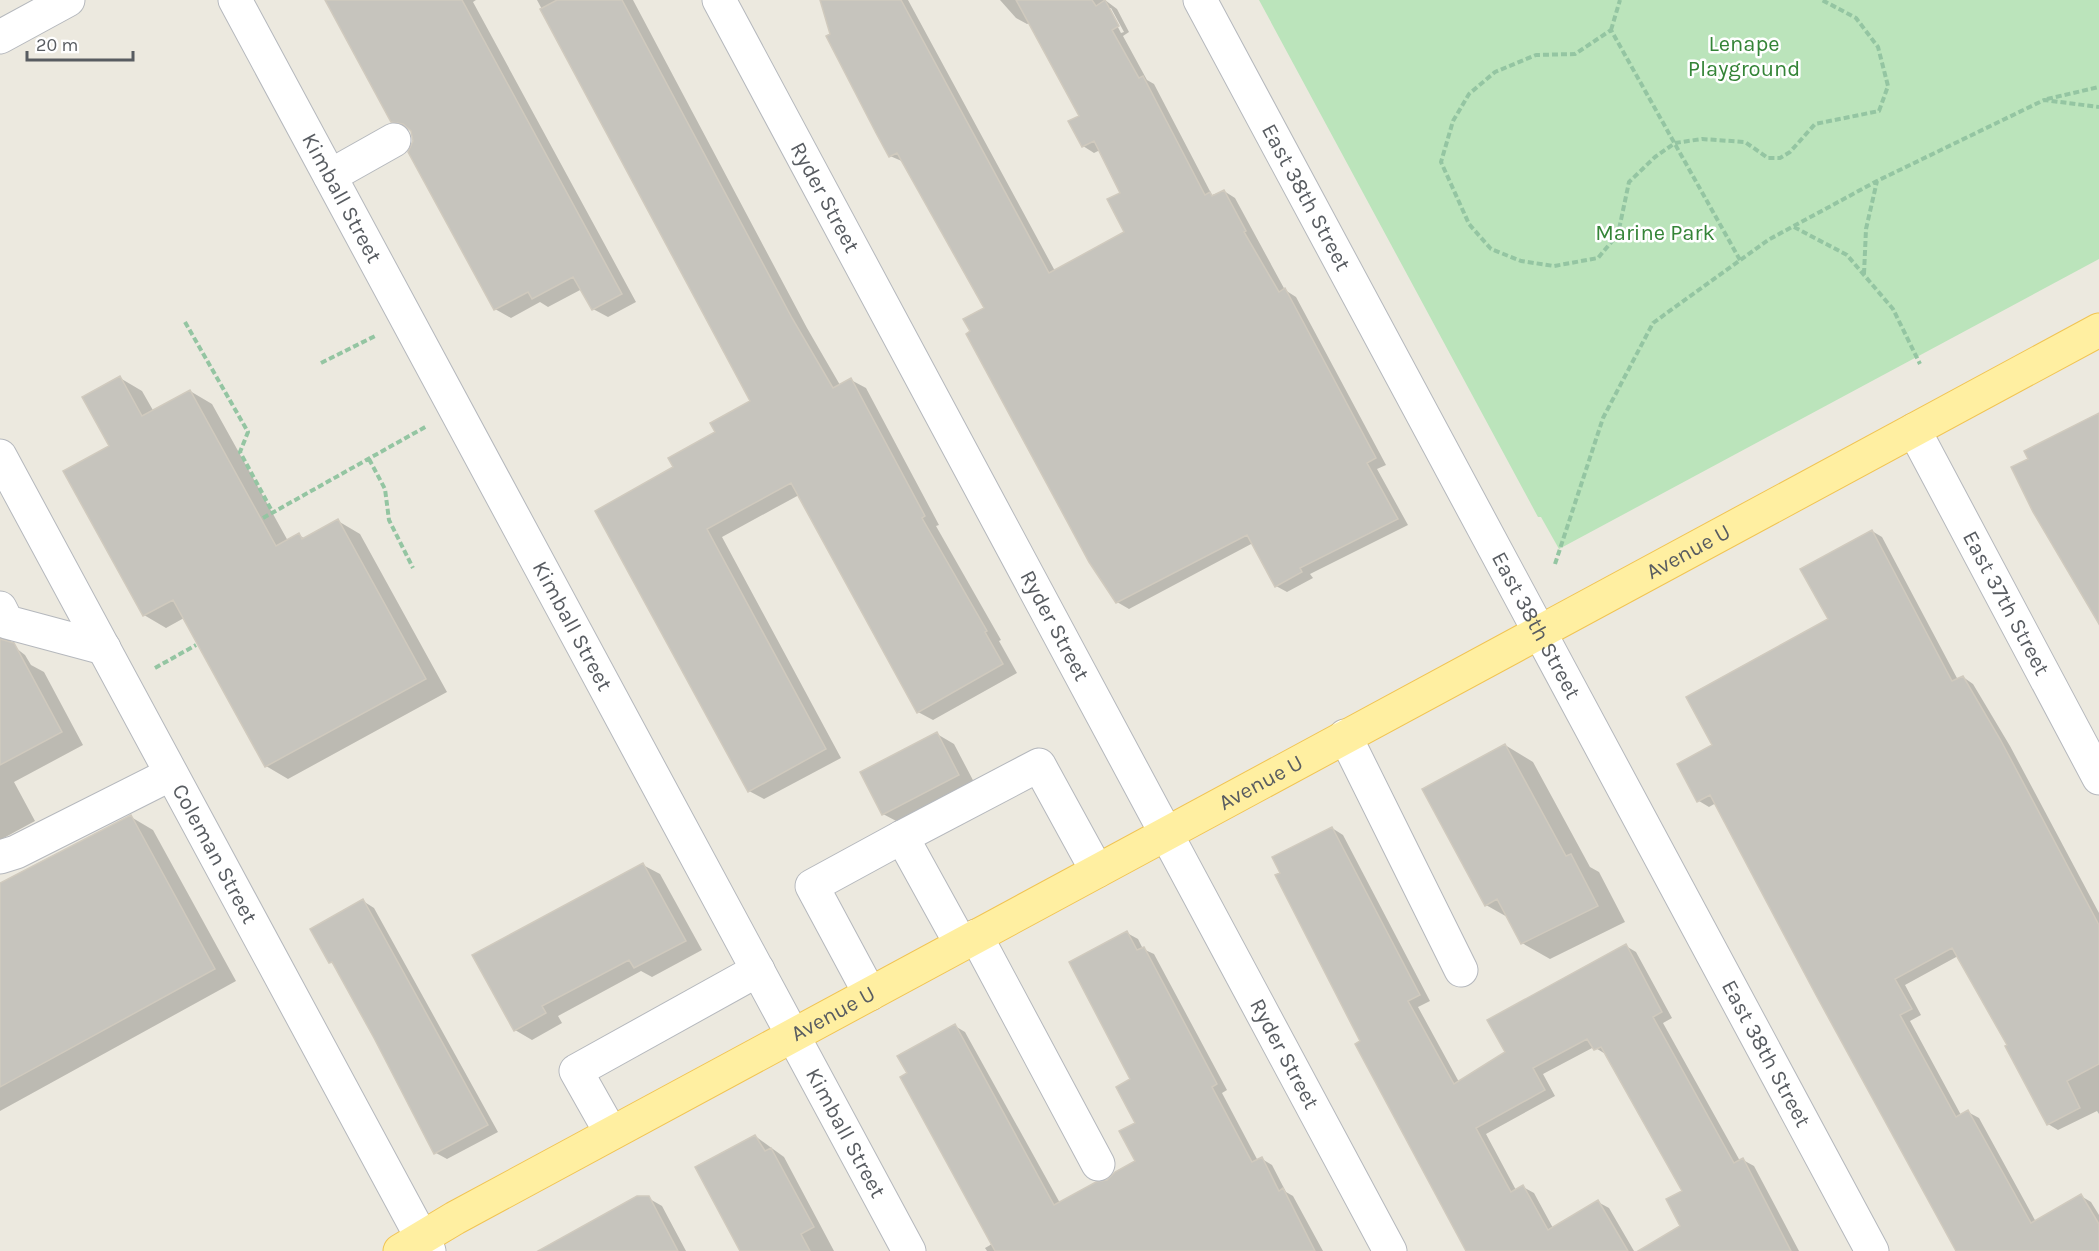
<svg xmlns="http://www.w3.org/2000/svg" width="2099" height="1251" viewBox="0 0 2099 1251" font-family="Karla,sans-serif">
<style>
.green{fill:#bbe4bb}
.shadow{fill:#0003;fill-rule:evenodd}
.building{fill:#c6c4bd;stroke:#d0cabe;stroke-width:1.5}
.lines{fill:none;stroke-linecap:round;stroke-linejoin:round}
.minor-casing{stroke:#b5b8bd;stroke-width:35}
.major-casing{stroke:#f1c453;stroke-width:35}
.path{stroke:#94c5a2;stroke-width:4;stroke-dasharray:6 3;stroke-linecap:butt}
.minor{stroke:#fff;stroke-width:33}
.major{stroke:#ffefa1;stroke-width:33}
.labels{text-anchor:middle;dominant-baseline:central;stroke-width:5;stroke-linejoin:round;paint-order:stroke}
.park-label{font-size:22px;fill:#348437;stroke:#fff}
.street-label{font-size:22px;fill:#585c61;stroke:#fff}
</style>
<rect width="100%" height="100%" fill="#ece9df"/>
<path class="green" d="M1259,0H2099V259L1559,549L1541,517H1538Z"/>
<path class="shadow" d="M327,0H476L473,2L636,302L608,317L593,309L582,289L548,307L540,302L511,318L495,309L414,141L412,130L393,121Z
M537,0H633L807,328L840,385L851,380L866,388L939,525L936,526L1001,640L999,641L1017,673L933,720L918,712L799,495L722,537L841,758L764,799L749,791L675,468L752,402Z
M820,0H908L1055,271L1126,232L1122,194L1100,150L1094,153L1083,146L1081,116L1030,23L1027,24L1016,18L1000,0H1105L1117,9L1129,32L1123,36L1147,80L1154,84L1212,195L1224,191L1235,198L1285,290L1296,297L1386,465L1377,469L1408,525L1310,574L1313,578L1287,592L1276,586L1253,543L1129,609L1117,602L986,308L904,162L890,156L832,34ZM1108,8H1111L1124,32L1121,33Z
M120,378L142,391L154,412L190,391L212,404L288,541L299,535L305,539L338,521L360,534L447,692L288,779L266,766L184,618L166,628L144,615L65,472L111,446Z
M1872,531L1882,537L1958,680L1963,677L1973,684L2010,746L2099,913V1114L2097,1111L2058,1130L2048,1124L2009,1046L1958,956L1905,985L1921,1015L1910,1021L1961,1115L1968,1112L1979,1118L2036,1222L2081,1196L2091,1202L2099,1215V1251H1957L1716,803L1709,807L1699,801L1714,745L1830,620Z
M0,607L5,629L12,645L25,655L31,665L44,672L83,745L14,782L35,821L0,840Z
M937,734L954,744L975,784L900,823L883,814Z
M1505,745L1533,762L1590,867L1599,872L1625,922L1550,959L1522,943L1509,918L1486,905Z
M131,817L153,830L236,981L0,1111V886Z
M1332,828L1343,835L1430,1001L1418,1007L1459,1082L1507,1053L1626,946L1636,952L1672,1018L1663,1023L1740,1161L1743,1160L1754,1166L1799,1251H1641L1682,1227L1684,1191L1607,1055L1594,1047L1543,1074L1555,1096L1486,1134L1516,1190L1523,1187L1534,1193L1553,1228L1598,1202L1609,1208L1634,1251H1469L1362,1042Z
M643,865L660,874L702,950L652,977L641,971L558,1016L562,1023L532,1040L515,1030Z
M363,901L374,908L498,1132L447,1159L436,1153L335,965L330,962Z
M1127,933L1138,939L1143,949L1154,954L1227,1090L1222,1093L1258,1161L1262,1159L1272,1165L1286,1192L1293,1196L1323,1251H987L985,1248L992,1244L909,1073L955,1026L965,1032L1060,1203L1108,1182L1137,1162V1123L1132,1079Z
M755,1136L784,1157L834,1251H743Z
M648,1198L662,1206L686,1251H568Z"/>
<path class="building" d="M325,0H462L622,294L592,310L573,277L532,299L528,292L494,310L408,152L413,141L411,131L403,124L391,122Z
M557,0H622L792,318L833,388L851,378L925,516L922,518L987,631L985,632L1003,664L917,713L791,483L707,529L826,749L748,792L595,511L673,467L668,458L715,432L710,423L750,401L540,9Z
M820,0H901L1049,273L1124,232L1107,199L1120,193L1094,141L1082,147L1068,121L1079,116L1016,0H1092L1096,6L1105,0L1119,26L1112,30L1139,78L1143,76L1205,195L1210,192L1212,196L1224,190L1246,231L1244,232L1279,292L1285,288L1376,458L1367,463L1398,519L1300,568L1302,572L1275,587L1247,535L1116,603L1089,562L966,334L970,331L963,319L984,308L897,153L889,157L876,133L826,36L830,34Z
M120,376L142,416L190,390L276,546L299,533L302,539L338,519L426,679L265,767L173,600L143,616L63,471L109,446L82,397Z
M2099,413V624L2033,512L2011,467L2028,459L2024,451Z
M1872,530L1952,681L1963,676L2000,739L2099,925V1064L2067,1081L2080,1108L2047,1125L2005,1046L2007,1045L1952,948L1895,979L1912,1009L1900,1015L1956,1117L1968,1110L2031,1223L2081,1194L2099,1224V1251H1956L1816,995L1710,795L1697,802L1677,764L1712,745L1686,697L1828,619L1800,569Z
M0,639L14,643L62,732L0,765Z
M937,732L959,775L882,815L860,772Z
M1505,744L1566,856L1571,854L1598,906L1521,944L1497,899L1485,906L1422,789Z
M131,815L215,969L0,1087V883Z
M1332,827L1420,995L1408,1001L1454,1084L1505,1052L1487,1020L1626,944L1662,1012L1653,1017L1734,1163L1743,1158L1791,1251H1638L1680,1226L1666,1199L1682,1191L1601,1047L1594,1050L1587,1039L1533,1068L1545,1090L1476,1128L1511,1192L1523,1185L1548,1230L1598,1200L1628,1251H1466L1355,1044L1360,1041L1275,875L1280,873L1272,857Z
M643,863L686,941L634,968L629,960L542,1006L546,1013L514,1031L472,955Z
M363,899L488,1125L434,1154L374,1038L332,962L329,963L310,929Z
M1127,931L1137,950L1144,947L1217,1084L1212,1087L1252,1162L1262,1157L1279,1191L1283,1188L1315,1251H995L900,1077L907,1073L897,1056L955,1024L1054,1205L1096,1182L1107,1180L1115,1172L1135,1161L1119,1131L1135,1123L1116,1087L1130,1079L1069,962Z
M755,1135L765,1151L771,1148L814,1227L801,1234L810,1251H740L695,1167Z
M637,1196H649L678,1251H538Z"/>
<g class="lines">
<defs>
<g id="minor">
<path id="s1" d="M235,0L909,1251"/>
<path id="s2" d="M719,0L1390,1251"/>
<path id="s3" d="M1200,0L1872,1251"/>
<path d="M0,37L68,0"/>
<path d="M330,176L394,140"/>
<path id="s4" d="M1914,430L2099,778"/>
<path id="s5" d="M0,456L429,1251"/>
<path d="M0,608L7,622L104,648"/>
<path d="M1345,736L1461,970"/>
<path d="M0,857L16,852L171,774"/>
<path d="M976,936L1098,1164"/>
<path d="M961,944L902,837L1039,765L1097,871"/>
<path d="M870,994L812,886L902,837"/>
<path d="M611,1133L576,1071L758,970"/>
</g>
<g id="major">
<path id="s6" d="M400,1251L455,1218L2099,330"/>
</g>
</defs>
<use href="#minor" class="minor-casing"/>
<use href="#major" class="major-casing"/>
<path class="path" d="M1611,30L1620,0
M2047,99L2099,87
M1794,227L1847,255L1893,309L1920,364
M1740,260L1611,30L1575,54L1536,55L1495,72L1469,94L1453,121L1441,162L1469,224L1491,249L1521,261L1554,266L1598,258L1618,234L1629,182L1655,157L1675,143L1702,139L1745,142L1768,158H1780L1790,152L1815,124L1879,111L1888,86L1878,47L1856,18L1822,0
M1864,274L1866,229L1877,181
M185,322L248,432L240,452L273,513
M321,363L377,335
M369,459L385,489L389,520L413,568
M263,518L427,426
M1555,564L1603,418L1653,323L1768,240L1877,181L2044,100L2099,107
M155,668L196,645"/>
<use href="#minor" class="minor"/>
<use href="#major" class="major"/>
</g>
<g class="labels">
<g class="park-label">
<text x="1744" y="44">Lenape<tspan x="1744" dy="25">Playground</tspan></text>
<text x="1655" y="233">Marine Park</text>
</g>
<g class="street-label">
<text stroke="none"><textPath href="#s2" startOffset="224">Ryder Street</textPath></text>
<text stroke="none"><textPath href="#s3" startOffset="224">East 38th Street</textPath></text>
<text stroke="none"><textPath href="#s1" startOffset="225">Kimball Street</textPath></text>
<text stroke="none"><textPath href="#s6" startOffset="1466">Avenue U</textPath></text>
<text stroke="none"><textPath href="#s4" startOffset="196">East 37th Street</textPath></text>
<text stroke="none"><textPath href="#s1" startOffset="711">Kimball Street</textPath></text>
<text stroke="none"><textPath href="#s3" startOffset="710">East 38th Street</textPath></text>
<text stroke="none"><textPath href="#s2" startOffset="710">Ryder Street</textPath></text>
<text stroke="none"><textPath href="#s6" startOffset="980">Avenue U</textPath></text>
<text stroke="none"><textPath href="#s5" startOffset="452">Coleman Street</textPath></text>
<text stroke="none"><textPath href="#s6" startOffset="494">Avenue U</textPath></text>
<text stroke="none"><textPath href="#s3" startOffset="1196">East 38th Street</textPath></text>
<text stroke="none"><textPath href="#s2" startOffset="1196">Ryder Street</textPath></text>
<text stroke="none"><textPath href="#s1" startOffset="1287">Kimball Street</textPath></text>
</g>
</g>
<path d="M27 51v9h106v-9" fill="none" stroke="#585c61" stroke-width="3"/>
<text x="36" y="51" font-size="18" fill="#585c61" stroke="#ffffff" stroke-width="4.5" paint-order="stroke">20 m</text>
</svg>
